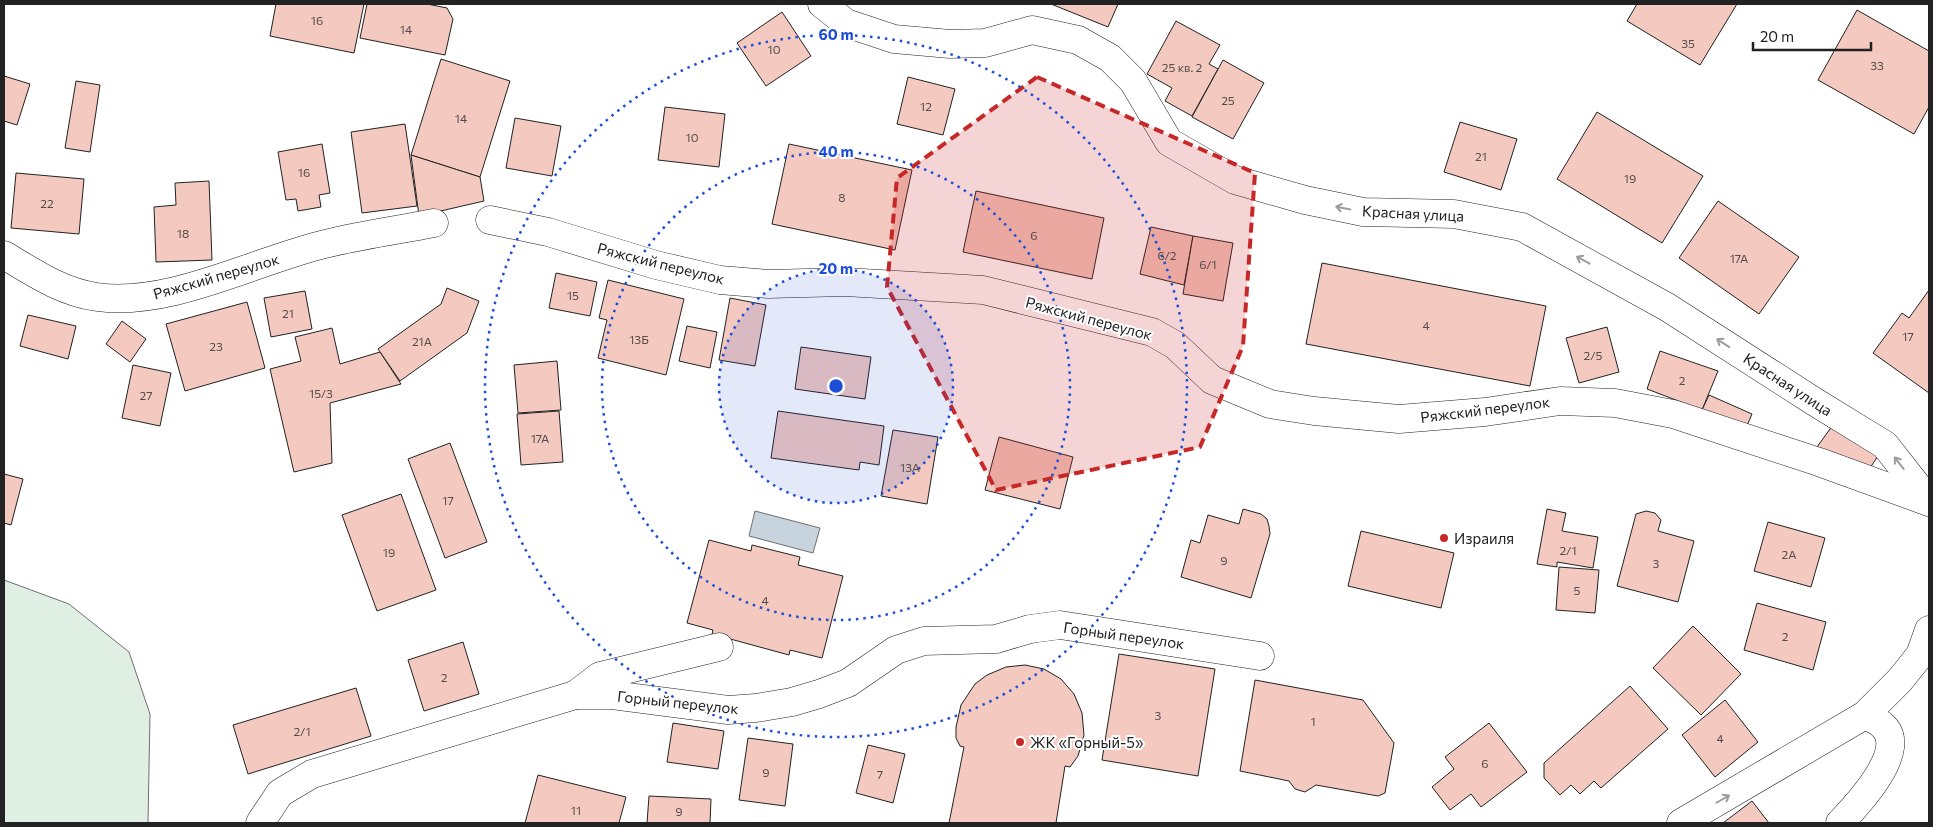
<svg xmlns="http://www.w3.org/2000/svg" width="1933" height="827" viewBox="0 0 1933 827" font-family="Commissioner,sans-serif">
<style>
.green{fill:#e0efe3;stroke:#6f6f6f}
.water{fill:#c7d3dd;stroke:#6f6f6f}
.building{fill:#f3c9c0;stroke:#222}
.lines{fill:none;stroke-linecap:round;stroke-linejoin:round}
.minor-casing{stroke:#222;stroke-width:29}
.tertiary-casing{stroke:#222;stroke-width:29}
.minor{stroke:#fff;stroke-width:28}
.tertiary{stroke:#fff;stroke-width:28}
.oneway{stroke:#9c9c9c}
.marked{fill:#c62828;fill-opacity:0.2;stroke:#c62828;stroke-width:4;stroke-dasharray:10 6;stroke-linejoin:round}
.ring{fill:none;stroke:#1d4ed8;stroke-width:2.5;stroke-dasharray:2.5 5}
.poi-dot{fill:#c62828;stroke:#fff;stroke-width:2}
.labels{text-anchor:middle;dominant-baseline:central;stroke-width:4;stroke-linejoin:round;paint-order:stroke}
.number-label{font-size:12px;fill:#564c4a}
.street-label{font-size:15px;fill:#222;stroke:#fff}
.poi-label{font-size:15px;fill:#222;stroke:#fff;text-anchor:start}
.centre{fill:#1d4ed8;stroke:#fff;stroke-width:2.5}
.ring-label{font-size:15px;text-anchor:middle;font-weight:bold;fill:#1d4ed8;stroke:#fff;stroke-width:4;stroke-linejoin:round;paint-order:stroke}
</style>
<rect width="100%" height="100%" fill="#fff"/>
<polygon class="green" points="4,580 69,604 129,652 150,714 148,823 4,823"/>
<polygon class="water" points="755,511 820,528 813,553 749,536"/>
<g class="building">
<polygon points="276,4 364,4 354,53 270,36"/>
<polygon points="367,4 427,4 447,8 453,19 445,55 360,38"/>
<polygon points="1051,4 1118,4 1108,27"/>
<polygon points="1637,4 1737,4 1700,65 1627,21"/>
<polygon points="1857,10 1929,51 1929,107 1914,134 1818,80"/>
<polygon points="782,12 811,56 766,86 737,43"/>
<polygon points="1176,21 1220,45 1209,64 1218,69 1192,116 1165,101 1172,88 1147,74"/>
<polygon points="441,59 510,81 480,177 411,155"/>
<polygon points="1223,60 1264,83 1233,139 1192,117"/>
<polygon points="4,76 30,84 17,125 4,121"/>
<polygon points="908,77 955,89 943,135 897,124"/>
<polygon points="76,81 100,85 90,152 65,148"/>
<polygon points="665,107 725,114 719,167 658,160"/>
<polygon points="1597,112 1703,176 1662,243 1557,179"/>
<polygon points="515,118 561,126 552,176 506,168"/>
<polygon points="1460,122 1517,139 1501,190 1444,172"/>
<polygon points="405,124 417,206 362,213 351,132"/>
<polygon points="322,144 330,193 319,195 321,207 298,211 296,199 286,200 278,152"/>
<polygon points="789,144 912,170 895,250 772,224"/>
<polygon points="411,155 480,177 484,201 419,216"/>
<polygon points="16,173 84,179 79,234 11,228"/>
<polygon points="209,181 212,260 156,262 154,207 176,205 175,183"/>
<polygon points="976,191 1104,218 1092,279 963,252"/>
<polygon points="1718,201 1799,257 1759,314 1679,258"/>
<polygon points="1151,227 1193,236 1184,285 1140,274"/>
<polygon points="1193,236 1233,243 1223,301 1183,294"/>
<polygon points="1322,263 1546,306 1530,386 1306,344"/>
<polygon points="556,273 597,282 590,316 549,308"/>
<polygon points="608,280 684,299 666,375 598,358 607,320 599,318"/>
<polygon points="447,288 479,301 467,333 400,381 378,349 441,304"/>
<polygon points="1929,290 1929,393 1873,353 1902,313 1909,318"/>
<polygon points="305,291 312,329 271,337 264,298"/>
<polygon points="730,298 766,305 755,366 719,360"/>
<polygon points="247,302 265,368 185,391 166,324"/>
<polygon points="28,315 76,326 68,359 20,346"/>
<polygon points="122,321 146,339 130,362 106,344"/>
<polygon points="687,326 717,332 710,368 679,361"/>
<polygon points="1607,327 1619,372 1579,383 1566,338"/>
<polygon points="332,328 340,364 380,352 401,384 330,403 332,463 294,472 270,369 301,361 295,337"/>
<polygon points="801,347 871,357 865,399 795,389"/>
<polygon points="1660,351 1718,371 1702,410 1647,389"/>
<polygon points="557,361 561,410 518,413 514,365"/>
<polygon points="133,365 171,373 160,426 122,418"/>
<polygon points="1709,395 1752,414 1745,430 1702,410"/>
<polygon points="559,411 563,462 521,465 517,414"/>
<polygon points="778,411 884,426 879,465 860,462 859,470 771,458"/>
<polygon points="1835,422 1880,453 1870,468 1817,447"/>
<polygon points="893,430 938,437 927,504 881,496"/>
<polygon points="999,437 1073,457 1060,509 985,490"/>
<polygon points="450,443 487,542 445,558 408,459"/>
<polygon points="4,474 23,479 11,525 4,523"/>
<polygon points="401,494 436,590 377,611 342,515"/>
<polygon points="1243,509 1261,514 1267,519 1269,526 1270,534 1251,598 1181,577 1191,540 1200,543 1208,515 1239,524"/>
<polygon points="1547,509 1566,513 1562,531 1598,537 1593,568 1557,562 1557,567 1537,564"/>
<polygon points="1646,511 1655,513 1661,520 1658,531 1694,541 1678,602 1617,586 1636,514"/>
<polygon points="1768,522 1825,538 1811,587 1754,571"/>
<polygon points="1361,531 1454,553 1441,608 1348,586"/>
<polygon points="709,540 751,551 752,545 800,557 798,565 843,576 822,658 790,650 789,655 712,634 713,630 687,623"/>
<polygon points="1559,567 1599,570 1595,613 1556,610"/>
<polygon points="1757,603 1826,622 1813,670 1744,650"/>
<polygon points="1693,626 1741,674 1701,715 1653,668"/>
<polygon points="463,642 479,694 424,711 408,660"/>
<polygon points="1119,654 1215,669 1198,776 1102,760"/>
<polygon points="1025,665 1044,669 1061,679 1074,694 1082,713 1084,735 1078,756 1070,767 1065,766 1056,823 949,823 964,747 960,746 956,738 956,727 961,705 975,684 987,675 1006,667"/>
<polygon points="1255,680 1363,700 1394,743 1385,793 1378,796 1316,785 1305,792 1295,789 1289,781 1240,771"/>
<polygon points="1630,686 1668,729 1601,788 1594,781 1580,794 1571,785 1560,795 1544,778 1544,763"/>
<polygon points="356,688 371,736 248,774 233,725"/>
<polygon points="1725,700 1758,742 1715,777 1682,735"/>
<polygon points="673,723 724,731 718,769 667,762"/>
<polygon points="1489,723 1527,772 1481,807 1471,794 1450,810 1432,787 1454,769 1445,757"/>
<polygon points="748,738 793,744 785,806 739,800"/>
<polygon points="868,745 905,754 893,803 856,793"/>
<polygon points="538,775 626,797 619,823 525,823"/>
<polygon points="649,796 711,799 710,823 647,823"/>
<polygon points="1752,801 1769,823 1723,823"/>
</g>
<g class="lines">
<defs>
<g id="minor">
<polyline points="490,220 548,232 656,265 720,280 768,284 845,282 983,290 1152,332 1175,345 1212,380 1270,404 1314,411 1399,419 1485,412 1560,401 1615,403 1673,414 1819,462 1929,502"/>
<path d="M4,255c30,18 58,37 93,42 74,10 157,-36 228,-53 36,-9 73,-14 109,-21"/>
<polyline points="575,695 600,676 719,647"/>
<polyline points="260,823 280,793 312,774 575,695 612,695 728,710 756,708 792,702 819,694 848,683 896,650 924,641 996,639 1030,629 1060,625 1260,656"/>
</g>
<g id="tertiary">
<polyline points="822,4 846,23 894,39 950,44 985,43 1032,30 1078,40 1110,58 1133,81 1169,142 1235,180 1305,200 1363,212 1454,214 1522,227 1667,307 1815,402 1885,445 1929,501"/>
<polyline points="1681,823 1865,715 1900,680 1920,655 1929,630"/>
<path d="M1840,823c16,-17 71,-74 42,-98 -4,-4 -11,-7 -17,-10"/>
</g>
</defs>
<use href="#minor" class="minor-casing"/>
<use href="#tertiary" class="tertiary-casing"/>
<use href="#minor" class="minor"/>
<use href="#tertiary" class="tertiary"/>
</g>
<defs><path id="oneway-shaft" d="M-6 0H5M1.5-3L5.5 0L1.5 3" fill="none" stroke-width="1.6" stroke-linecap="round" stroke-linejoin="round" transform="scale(1.25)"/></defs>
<g class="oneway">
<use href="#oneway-shaft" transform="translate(1343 208) rotate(-168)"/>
<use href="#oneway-shaft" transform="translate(1583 260) rotate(-151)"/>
<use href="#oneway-shaft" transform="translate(1723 343) rotate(-147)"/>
<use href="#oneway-shaft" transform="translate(1899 463) rotate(-128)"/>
<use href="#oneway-shaft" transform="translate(1723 799) rotate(-30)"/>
</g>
<path class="marked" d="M1037,77l218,96 -12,173 -43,101 -204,43 -109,-203 10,-109z"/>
<circle cx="836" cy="386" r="117" fill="#1d4ed8" fill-opacity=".12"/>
<g class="ring">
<circle cx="836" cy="386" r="117"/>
<circle cx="836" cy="386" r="234"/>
<circle cx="836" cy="386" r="351"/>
</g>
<g class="poi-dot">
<circle cx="1444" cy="538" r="5"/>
<circle cx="1020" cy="742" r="5"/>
</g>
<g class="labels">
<g class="number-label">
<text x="317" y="20">16</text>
<text x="406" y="29">14</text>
<text x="1688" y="43">35</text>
<text x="774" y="49">10</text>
<text x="1877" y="65">33</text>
<text x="1182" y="67">25 кв. 2</text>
<text x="1228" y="100">25</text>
<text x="926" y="106">12</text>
<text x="461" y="118">14</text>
<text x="692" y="137">10</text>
<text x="1481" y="156">21</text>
<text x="304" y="172">16</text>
<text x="1630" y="178">19</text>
<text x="842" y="197">8</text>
<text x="47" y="203">22</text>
<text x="183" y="233">18</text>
<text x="1034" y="235">6</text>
<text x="1167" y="255">6/2</text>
<text x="1739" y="258">17А</text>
<text x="1208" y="264">6/1</text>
<text x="573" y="295">15</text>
<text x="288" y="313">21</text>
<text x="1426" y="325">4</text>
<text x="1908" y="336">17</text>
<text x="639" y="339">13Б</text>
<text x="422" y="341">21А</text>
<text x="216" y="346">23</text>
<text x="1593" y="355">2/5</text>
<text x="1682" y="380">2</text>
<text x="321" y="393">15/3</text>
<text x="146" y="395">27</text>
<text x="540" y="438">17А</text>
<text x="910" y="467">13А</text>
<text x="448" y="500">17</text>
<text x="1568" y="550">2/1</text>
<text x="389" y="552">19</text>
<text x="1789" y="554">2А</text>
<text x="1224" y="560">9</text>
<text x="1656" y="563">3</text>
<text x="1577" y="590">5</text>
<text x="765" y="600">4</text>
<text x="1785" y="636">2</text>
<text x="444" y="677">2</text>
<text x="1158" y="715">3</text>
<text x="1313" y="721">1</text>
<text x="302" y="731">2/1</text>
<text x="1720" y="738">4</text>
<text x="1485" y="763">6</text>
<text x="766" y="772">9</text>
<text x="880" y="774">7</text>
<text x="576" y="810">11</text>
<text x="679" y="811">9</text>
</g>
<g class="street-label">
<text transform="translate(1413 213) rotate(3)">Красная улица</text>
<text transform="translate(661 263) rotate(14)">Ряжский переулок</text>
<text transform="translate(216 276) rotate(-16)">Ряжский переулок</text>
<text transform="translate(1089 318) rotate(15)">Ряжский переулок</text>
<text transform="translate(1788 384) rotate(33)">Красная улица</text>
<text transform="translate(1485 409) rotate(-7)">Ряжский переулок</text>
<text transform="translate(1124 635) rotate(8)">Горный переулок</text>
<text transform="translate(678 702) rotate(6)">Горный переулок</text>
</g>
<g class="poi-label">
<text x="1454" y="538">Израиля</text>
<text x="1030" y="742">ЖК «Горный-5»</text>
</g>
</g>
<circle cx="836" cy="386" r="8" class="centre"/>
<g class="ring-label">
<text x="836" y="40">60 m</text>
<text x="836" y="157">40 m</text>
<text x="836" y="274">20 m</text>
</g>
<rect width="1933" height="827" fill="none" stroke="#222222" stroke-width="10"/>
<path d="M1753 42v8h118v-8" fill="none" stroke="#222222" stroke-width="2.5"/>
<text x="1760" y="42" font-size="15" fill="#222222" stroke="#ffffff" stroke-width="4" paint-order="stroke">20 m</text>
</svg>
